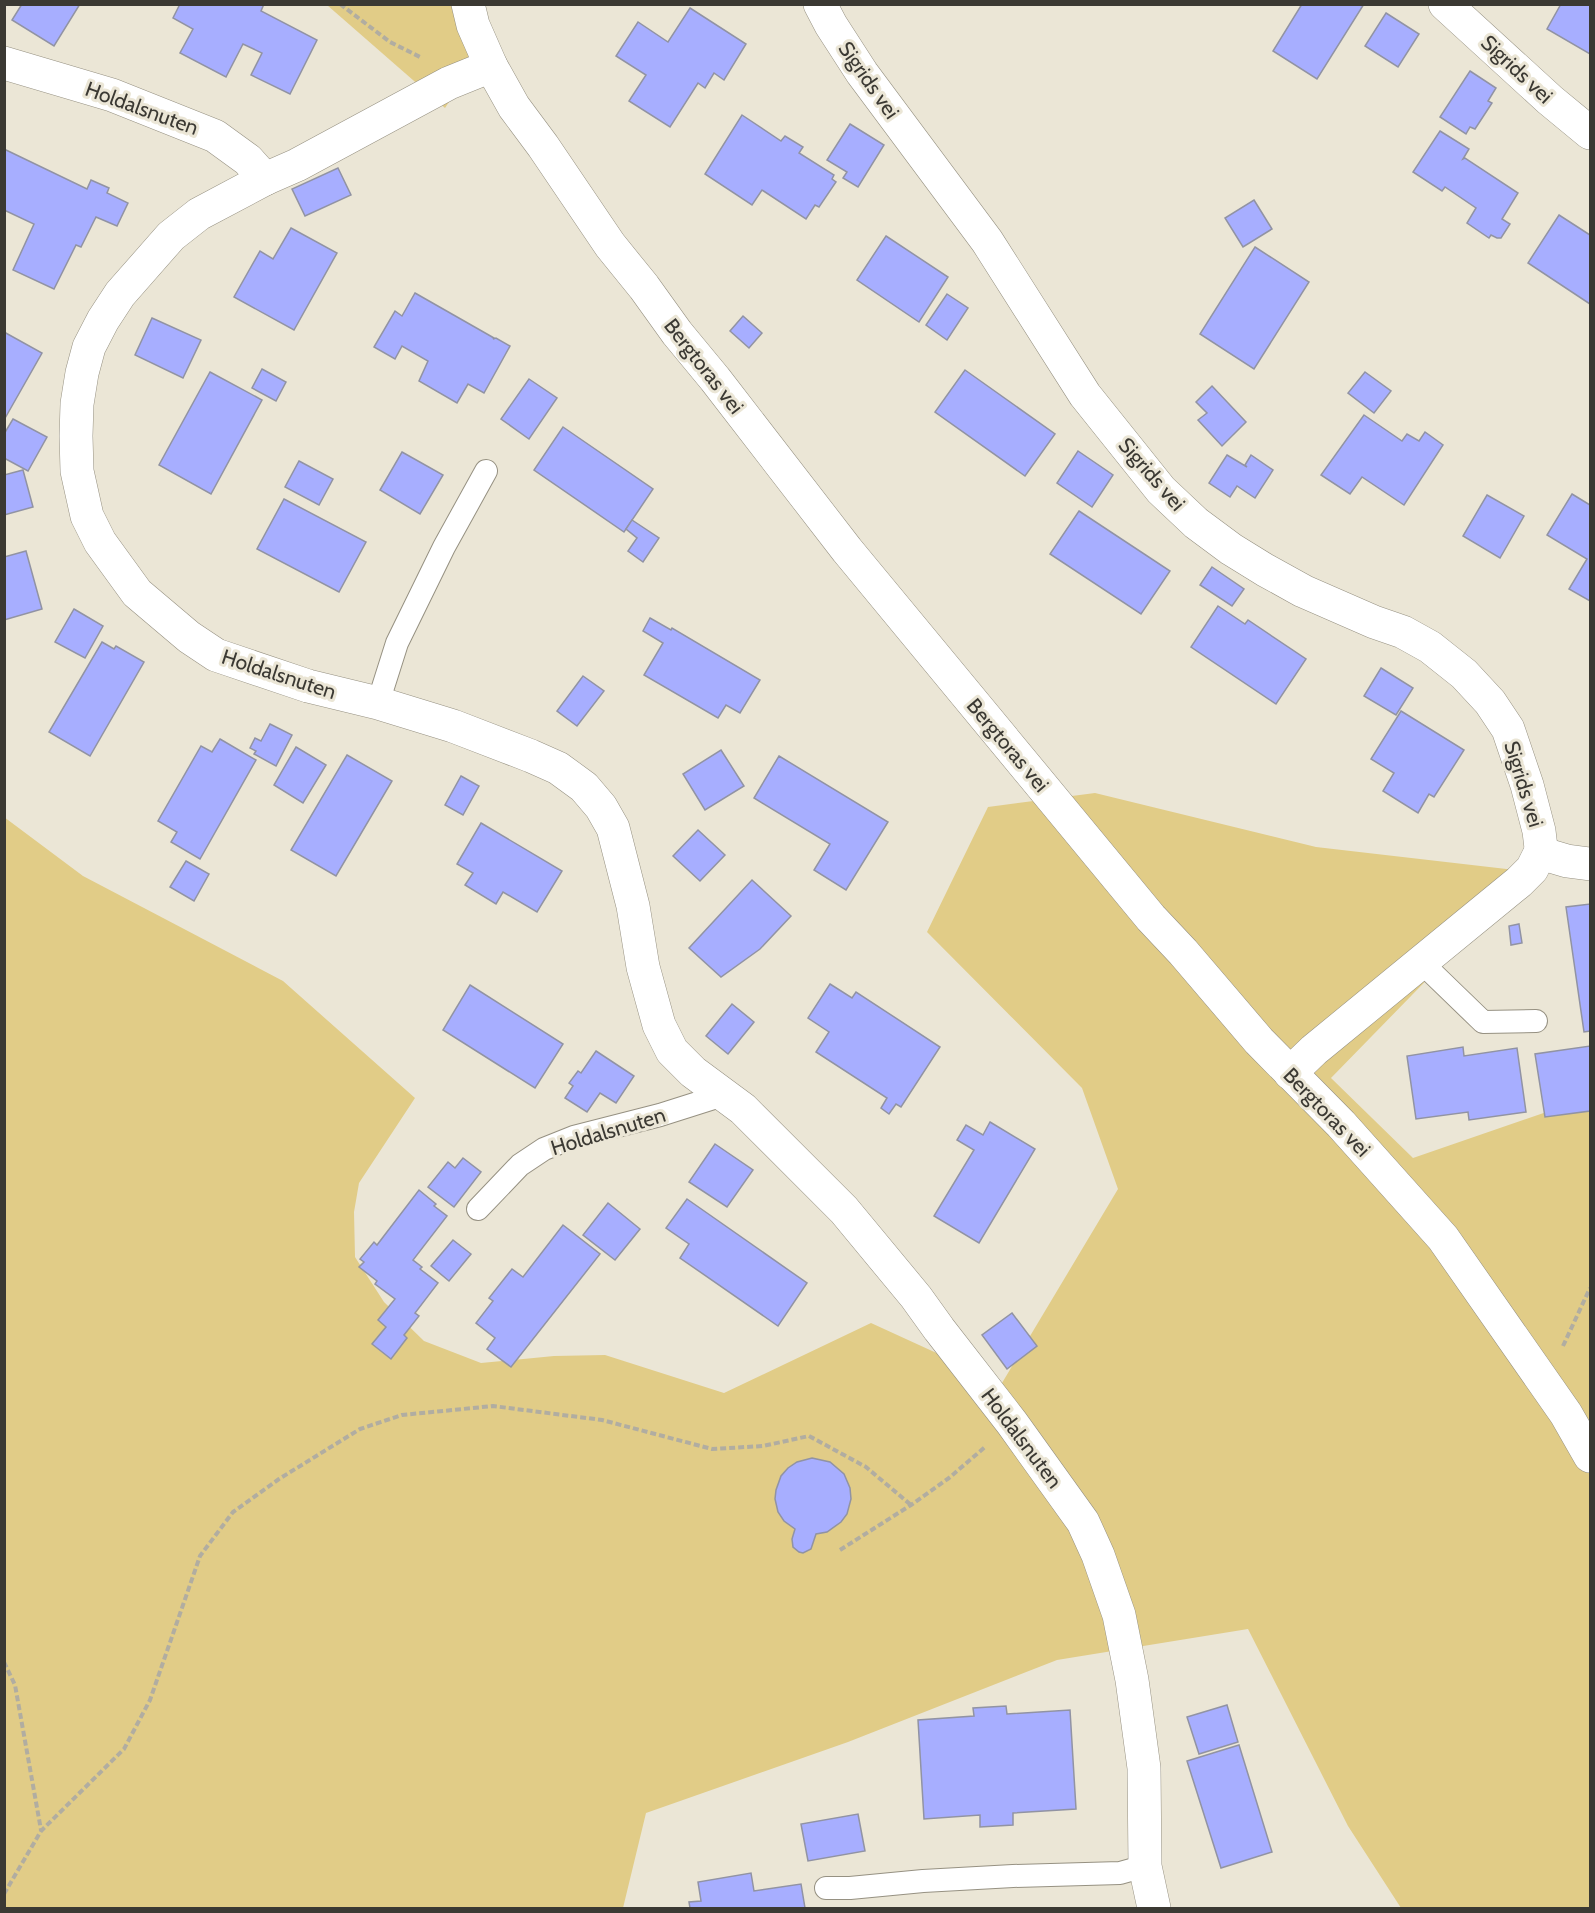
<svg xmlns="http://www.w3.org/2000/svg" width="1595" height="1913" viewBox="0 0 1595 1913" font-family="Cabin,sans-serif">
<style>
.green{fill:#e1cc87}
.building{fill:#a7aeff;stroke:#9193a3;stroke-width:1.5}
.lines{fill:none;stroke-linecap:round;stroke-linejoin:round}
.lane-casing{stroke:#969182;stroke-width:24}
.street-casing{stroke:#969182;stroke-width:34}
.secondary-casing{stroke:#969182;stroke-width:34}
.path{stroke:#b1ada1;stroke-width:4;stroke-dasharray:6 3;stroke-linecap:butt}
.lane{stroke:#fff;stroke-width:22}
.street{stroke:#fff;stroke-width:33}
.secondary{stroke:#fff;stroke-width:33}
.labels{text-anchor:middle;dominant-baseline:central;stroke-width:6;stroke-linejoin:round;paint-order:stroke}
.street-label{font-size:21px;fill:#3b3933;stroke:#ebe6d6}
</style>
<rect width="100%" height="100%" fill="#ebe6d6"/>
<g class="green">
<polygon points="327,5 479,5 490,40 445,108"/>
<polygon points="1095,793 1316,847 1532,872 1331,1078 1413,1158 1590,1097 1590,1908 1401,1908 1348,1826 1248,1629 1057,1660 848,1742 646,1813 623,1908 5,1908 4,817 83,876 283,981 415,1098 359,1183 354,1212 355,1257 384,1302 424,1341 481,1363 554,1356 605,1355 724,1393 871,1323 1002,1383 1118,1189 1082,1088 927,932 988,807"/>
</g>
<g class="building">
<polygon points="22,4 80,4 54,46 12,20"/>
<polygon points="180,4 264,4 261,11 317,40 290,94 251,75 262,53 243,44 226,77 180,53 193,29 173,18"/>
<polygon points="1302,4 1364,4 1317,79 1273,51"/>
<polygon points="1561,4 1590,4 1590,54 1547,29"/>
<polygon points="690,8 746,44 724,80 714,73 705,88 698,83 670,127 629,101 646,75 616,56 638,22 668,42"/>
<polygon points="1386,13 1419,34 1398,67 1365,46"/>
<polygon points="1470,71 1496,88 1488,101 1492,103 1475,129 1470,127 1466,134 1440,117"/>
<polygon points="742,115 781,141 785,136 803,147 799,153 834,175 832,179 836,182 819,207 815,205 806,219 762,190 752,205 705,174"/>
<polygon points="850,124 884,145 858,187 843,178 847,172 827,160"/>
<polygon points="1440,131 1469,149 1463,159 1465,158 1518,193 1502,219 1510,224 1501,238 1497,238 1491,235 1489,238 1467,223 1476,208 1445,187 1442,191 1413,172"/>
<polygon points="4,149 87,189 91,180 109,188 107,193 128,203 117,226 96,217 81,247 76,245 54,289 13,270 34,224 4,210"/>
<polygon points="338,168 351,195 305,216 292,189"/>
<polygon points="1254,200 1272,229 1243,247 1225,218"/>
<polygon points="1559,215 1590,235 1590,304 1528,263"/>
<polygon points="291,228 337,253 294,330 234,297 260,251 273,259"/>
<polygon points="886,236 948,277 919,322 857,280"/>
<polygon points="1255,247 1309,282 1254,369 1200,334"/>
<polygon points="415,293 494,338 493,339 496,338 510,346 484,393 468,384 457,403 419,381 428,361 402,346 395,359 374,347 395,311 402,316"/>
<polygon points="947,294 968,308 947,340 926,325"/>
<polygon points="743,316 762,333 749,348 730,331"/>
<polygon points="152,318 201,340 183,378 135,355"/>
<polygon points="4,332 42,353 4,420"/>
<polygon points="262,369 286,382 276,401 252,388"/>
<polygon points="965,370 1055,434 1025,476 935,412"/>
<polygon points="210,372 262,400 211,494 159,465"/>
<polygon points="1365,372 1391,391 1374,413 1348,393"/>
<polygon points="529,379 557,398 529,439 501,419"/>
<polygon points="1212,386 1246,422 1222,446 1198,420 1207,413 1196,402"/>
<polygon points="1364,415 1402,441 1407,434 1419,441 1425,432 1443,445 1404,505 1362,477 1350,494 1321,475"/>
<polygon points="13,419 47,437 28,471 4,458 4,434"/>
<polygon points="563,427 653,489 624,532 534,470"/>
<polygon points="1078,451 1113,475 1092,507 1057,483"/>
<polygon points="402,452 443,475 420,514 380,490"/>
<polygon points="1227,455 1247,467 1245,465 1251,455 1273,470 1255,498 1237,486 1230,497 1209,483"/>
<polygon points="299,461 333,479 319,505 285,487"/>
<polygon points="23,470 33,507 4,515 4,475"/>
<polygon points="1572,494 1590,505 1590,601 1569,589 1587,559 1547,535"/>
<polygon points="1487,495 1524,516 1500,558 1463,536"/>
<polygon points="284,499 366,542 339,592 257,549"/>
<polygon points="1079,511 1170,571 1141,614 1050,554"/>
<polygon points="632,520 659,538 643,562 628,551 637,538 626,529"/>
<polygon points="26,551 42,609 4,620 4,557"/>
<polygon points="1212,567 1244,589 1232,606 1200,585"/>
<polygon points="1218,606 1245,624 1248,620 1306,659 1276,704 1191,647"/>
<polygon points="74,609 103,626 85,658 55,642"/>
<polygon points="650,618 671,630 672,628 760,680 740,713 726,705 718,718 644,675 663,643 643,631"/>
<polygon points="102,642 114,649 116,646 144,662 90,756 49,732"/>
<polygon points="1381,668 1413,688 1396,715 1364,696"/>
<polygon points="583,676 604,691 577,726 557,711"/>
<polygon points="1401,711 1464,750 1434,797 1429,794 1418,813 1383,791 1394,773 1371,759"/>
<polygon points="270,724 292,735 276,766 254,754 256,751 250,748 255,738 261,741"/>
<polygon points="220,739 256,760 200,859 171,842 177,832 158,821 201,746 212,752"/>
<polygon points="296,747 326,765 303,803 274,785"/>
<polygon points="721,750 744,786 705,810 683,774"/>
<polygon points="347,755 392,781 336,876 291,850"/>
<polygon points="779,756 888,822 846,890 814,870 830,844 754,798"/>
<polygon points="461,776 479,786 463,815 445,805"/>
<polygon points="481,823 562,871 537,912 503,892 496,904 465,885 473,873 457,864"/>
<polygon points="698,830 725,855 700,881 673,856"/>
<polygon points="186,861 209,874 194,901 170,887"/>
<polygon points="752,880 791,916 760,949 721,977 689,948"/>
<polygon points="1590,904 1590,1031 1584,1032 1566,907"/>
<polygon points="1519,924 1522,943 1511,945 1509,926"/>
<polygon points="830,984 852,998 856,992 940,1047 901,1107 896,1104 889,1114 881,1108 887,1098 816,1052 829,1032 808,1018"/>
<polygon points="470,985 563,1044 535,1088 443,1030"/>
<polygon points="732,1004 754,1022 728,1054 706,1036"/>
<polygon points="1590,1046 1590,1111 1545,1117 1535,1054"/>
<polygon points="1463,1047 1464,1056 1517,1048 1526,1112 1469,1120 1468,1112 1416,1119 1407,1056"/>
<polygon points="596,1051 634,1076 616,1103 600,1093 587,1112 565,1098 573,1086 569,1083 578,1071 581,1073"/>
<polygon points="990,1122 1035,1149 979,1243 934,1216 974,1150 957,1140 966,1125 983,1135"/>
<polygon points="715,1144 753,1170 727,1207 689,1182"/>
<polygon points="463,1158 481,1172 454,1207 428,1187 448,1162 455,1168"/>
<polygon points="419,1190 436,1204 434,1206 447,1216 413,1260 422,1267 420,1269 438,1283 415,1313 419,1316 404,1335 407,1338 391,1359 372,1344 386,1327 378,1320 395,1299 375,1284 377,1281 359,1267 364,1262 360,1259 374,1242 377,1245"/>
<polygon points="687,1199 807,1283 778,1326 680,1258 689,1244 666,1228"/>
<polygon points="608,1203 640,1229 615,1260 583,1235"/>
<polygon points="563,1225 600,1254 511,1367 487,1349 495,1338 476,1323 493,1301 489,1298 512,1269 523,1277"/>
<polygon points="453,1240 471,1254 449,1281 431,1266"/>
<polygon points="1012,1313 1037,1346 1007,1369 982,1335"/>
<polygon points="812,1458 830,1462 844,1474 850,1488 851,1499 847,1514 841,1522 827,1532 816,1534 811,1549 803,1553 799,1552 793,1547 792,1539 795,1529 784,1521 778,1512 775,1499 776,1490 781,1476 788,1468 797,1462"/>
<polygon points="1227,1705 1238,1742 1199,1754 1187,1717"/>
<polygon points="1006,1706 1007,1714 1070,1710 1076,1809 1013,1813 1013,1825 980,1827 980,1815 924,1819 918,1720 974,1716 973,1708"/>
<polygon points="1239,1745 1272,1852 1221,1868 1187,1761"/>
<polygon points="858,1814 865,1851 808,1861 801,1824"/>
<polygon points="751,1873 754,1891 801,1884 805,1908 690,1908 689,1902 701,1901 698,1882"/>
</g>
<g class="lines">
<defs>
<g id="lane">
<polyline points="378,703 397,643 444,547 486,471"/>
<polyline points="1421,962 1483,1022 1536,1021"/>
<polyline points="478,1209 520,1165 544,1149 574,1137 660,1115 723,1095"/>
<polyline points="826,1888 850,1888 923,1881 1013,1876 1120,1873 1145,1866"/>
</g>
<g id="street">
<polyline points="820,4 831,25 862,73 987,241 1085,395 1161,490 1196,523 1231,549 1265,570 1303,591 1374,622 1403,632 1430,647 1464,674 1490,702 1508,729 1527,785 1539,831 1541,848 1540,853 1532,869 1519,882 1314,1050 1290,1073"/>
<polyline points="1445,4 1550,100 1590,133"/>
<polyline points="4,63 112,95 215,136 248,160 265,179"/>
<polyline points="491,66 449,83 297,165 265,179 199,214 171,236 120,294 103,320 89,347 82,373 77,404 76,436 77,471 87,516 100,542 137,593 189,637 216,655 308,686 378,703 453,726 531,756 558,768 584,787 601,807 613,828 633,906 643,967 659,1025 672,1051 693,1072 743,1109 844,1210 916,1297 939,1329 1012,1423 1083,1522 1098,1555 1119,1615 1132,1680 1144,1768 1145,1866 1154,1908"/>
<polyline points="1540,853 1567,861 1590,864"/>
</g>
<polyline id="secondary" points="468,4 473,25 491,66 514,107 543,146 610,245 644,287 677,333 715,379 847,550 1151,918 1183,952 1259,1041 1341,1124 1443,1238 1566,1414 1590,1456"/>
</defs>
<use href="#lane" class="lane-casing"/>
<use href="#street" class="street-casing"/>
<use href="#secondary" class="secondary-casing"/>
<g class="path">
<polyline points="340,4 390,42 420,57"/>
<polyline points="1563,1346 1590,1288"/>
<polyline points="840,1550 911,1505 949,1478 985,1447"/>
<polyline points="4,1662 15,1685 41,1830"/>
<polyline points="4,1894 41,1831 124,1749 150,1700 200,1556 233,1512 279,1479 360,1429 402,1415 493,1406 602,1420 712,1449 763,1446 809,1436 866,1467 911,1505"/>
</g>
<use href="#lane" class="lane"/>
<use href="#street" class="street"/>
<use href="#secondary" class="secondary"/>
</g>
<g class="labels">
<g class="street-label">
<text transform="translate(1517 69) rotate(43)">Sigrids vei</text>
<text transform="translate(869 80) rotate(55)">Sigrids vei</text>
<text transform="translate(142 108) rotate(20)">Holdalsnuten</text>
<text transform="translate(704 366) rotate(52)">Bergtoras vei</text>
<text transform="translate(1152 474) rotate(49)">Sigrids vei</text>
<text transform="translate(279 674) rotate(18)">Holdalsnuten</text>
<text transform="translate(1008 745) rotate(50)">Bergtoras vei</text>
<text transform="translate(1524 784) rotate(73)">Sigrids vei</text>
<text transform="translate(1327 1112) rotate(46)">Bergtoras vei</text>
<text transform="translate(608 1131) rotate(-17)">Holdalsnuten</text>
<text transform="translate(1022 1438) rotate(53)">Holdalsnuten</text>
</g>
</g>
<rect width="1595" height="1913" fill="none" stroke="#3b3933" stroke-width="12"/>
</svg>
